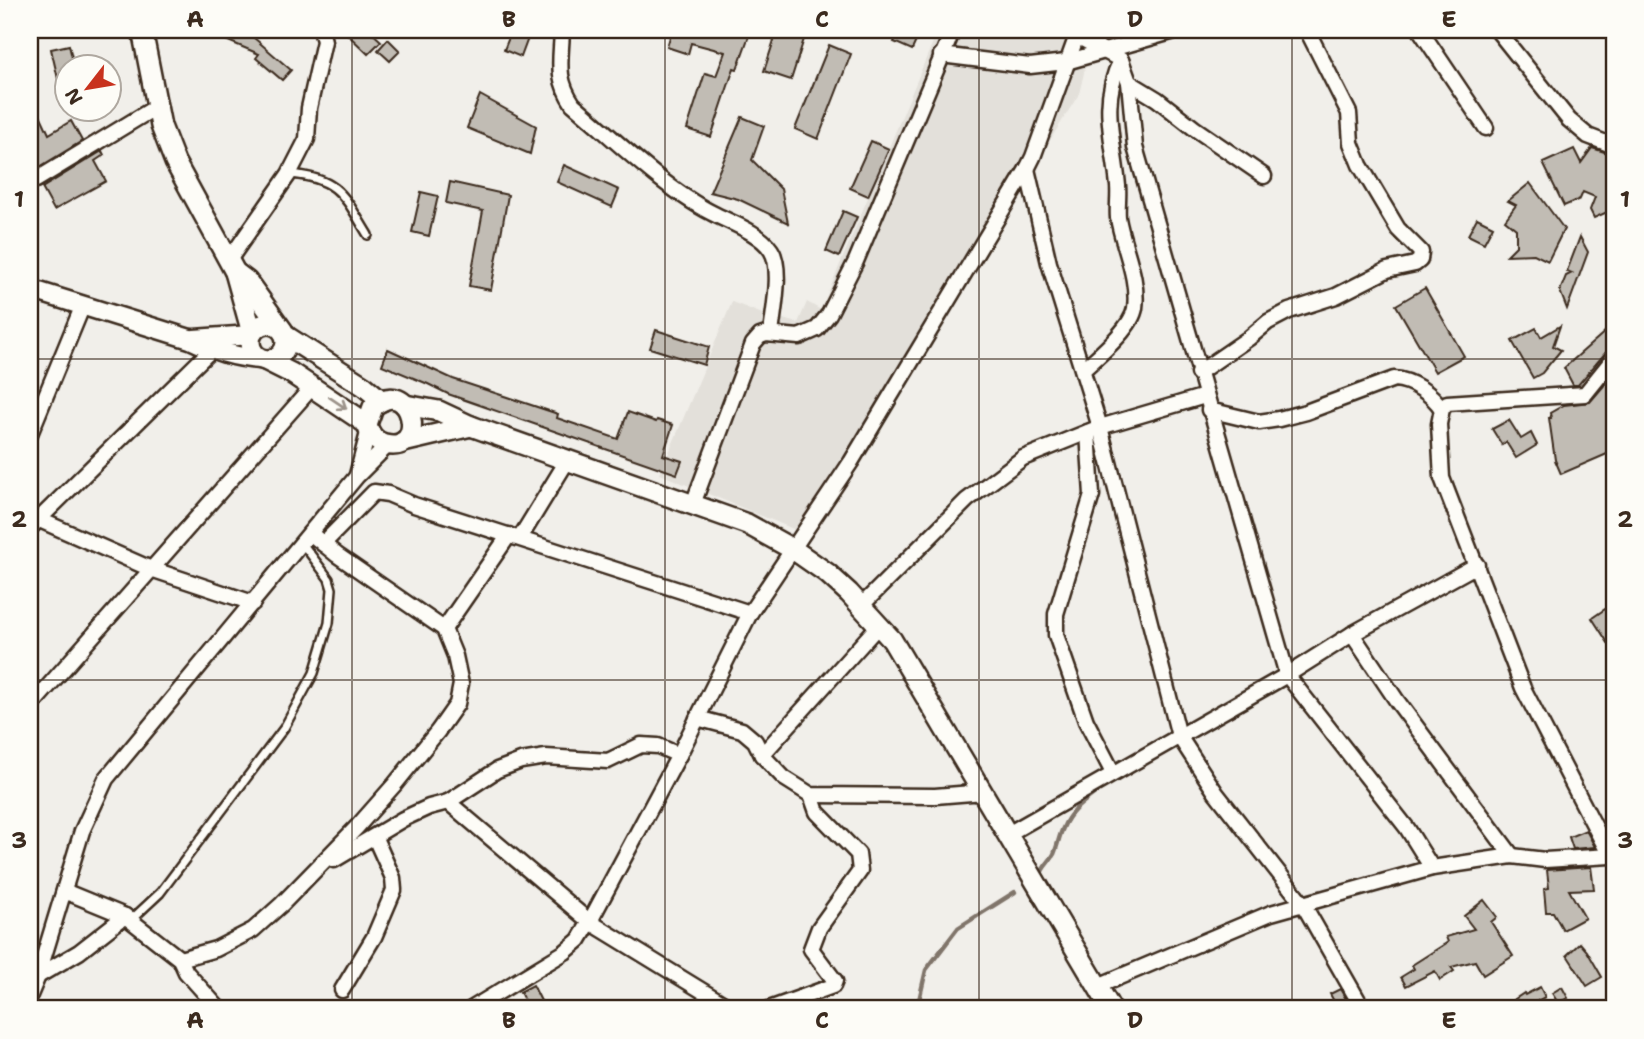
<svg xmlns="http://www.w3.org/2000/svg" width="1644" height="1039" viewBox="0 0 1644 1039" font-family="'Shantell Sans',sans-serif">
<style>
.built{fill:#e3e0da}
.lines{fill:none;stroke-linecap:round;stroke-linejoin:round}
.stream{stroke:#80746b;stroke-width:4.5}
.building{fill:#c1bcb4;stroke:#3b2a1e;stroke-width:2}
.service-casing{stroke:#3b2a1e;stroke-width:12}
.minor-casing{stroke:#3b2a1e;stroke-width:19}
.tertiary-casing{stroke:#3b2a1e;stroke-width:23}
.secondary-casing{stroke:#3b2a1e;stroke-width:24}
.service{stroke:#fdfcf7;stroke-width:7}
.minor{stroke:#fdfcf7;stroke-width:14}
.tertiary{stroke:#fdfcf7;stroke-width:18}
.secondary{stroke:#fdfcf7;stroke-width:19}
.oneway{stroke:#9c938a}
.grid{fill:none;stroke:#3b2a1e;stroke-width:2;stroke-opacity:0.55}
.neatline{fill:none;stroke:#3b2a1e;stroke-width:2.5}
.grid-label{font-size:23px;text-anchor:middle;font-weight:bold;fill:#3b2a1e}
</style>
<rect width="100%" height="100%" fill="#f1efea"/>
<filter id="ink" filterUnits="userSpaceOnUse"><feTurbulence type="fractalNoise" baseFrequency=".0143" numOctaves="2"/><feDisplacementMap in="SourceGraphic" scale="14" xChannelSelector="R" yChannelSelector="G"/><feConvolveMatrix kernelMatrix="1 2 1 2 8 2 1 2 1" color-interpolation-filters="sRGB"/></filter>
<g filter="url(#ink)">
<polygon class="built" points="938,30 1094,30 1079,94 803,533 660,474 732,302 760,313 798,323 807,302 821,310"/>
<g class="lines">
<g class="stream">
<path d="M1040,876c3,-10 9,-13 14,-22 4,-9 5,-18 9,-26 8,-19 22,-27 37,-39"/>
<polyline points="917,1009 926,970 958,928 1015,892"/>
</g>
</g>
<g class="building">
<polygon points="202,30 256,30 253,37 291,70 282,80 256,58 259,54"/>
<polygon points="343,30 369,30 381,41 368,54"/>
<polygon points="512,30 531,30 521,57 504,50"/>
<polygon points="672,30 751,30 737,69 734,68 711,137 687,129 705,73 716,76 725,52 691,43 688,54 667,47"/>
<polygon points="899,30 921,30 912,50 894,42"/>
<polygon points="777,31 804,39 791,80 764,71"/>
<polygon points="388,39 400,51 390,61 378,50"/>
<polygon points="69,45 74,66 66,66 66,96 62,96 51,49"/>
<polygon points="829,45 851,54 818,139 795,129"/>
<polygon points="30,93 49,134 71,121 82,141 33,171 30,166"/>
<polygon points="480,95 536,126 530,154 467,128"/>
<polygon points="742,117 764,126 752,160 781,189 788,223 738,199 710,192"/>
<polygon points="871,141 889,149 868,196 850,188"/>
<polygon points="1592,148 1614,155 1614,209 1594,218 1590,210 1595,197 1583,192 1580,199 1564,206 1543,163 1574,149 1581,163"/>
<polygon points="102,151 104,155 95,161 106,181 54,210 42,188"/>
<polygon points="564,165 619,190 612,207 557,182"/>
<polygon points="450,182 508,195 491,290 469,286 483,211 446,203"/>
<polygon points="1530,183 1564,229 1548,261 1534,254 1507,255 1516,246 1516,229 1505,220 1516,205 1508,201"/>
<polygon points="421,192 438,196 429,236 412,232"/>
<polygon points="843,211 857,217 839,257 826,251"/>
<polygon points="1477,218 1493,226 1484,243 1468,235"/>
<polygon points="1580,237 1588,252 1567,309 1560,291 1566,276 1572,273 1567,271"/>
<polygon points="1425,288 1464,356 1435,372 1396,305"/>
<polygon points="1560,326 1553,346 1561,350 1542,373 1533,378 1512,341 1536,328 1541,337"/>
<polygon points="656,330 709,347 704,365 650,348"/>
<polygon points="1607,330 1614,339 1614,349 1606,352 1578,385 1573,385 1564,368"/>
<polygon points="388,349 453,379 558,414 557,418 618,439 628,412 656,422 657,420 673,425 663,455 682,461 677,474 448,394 428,384 382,365"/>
<polygon points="1614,378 1614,451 1561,474 1555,460 1549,418 1551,418 1550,413 1564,405 1590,402 1607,382"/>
<polygon points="1509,420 1521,439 1531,433 1537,445 1516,458 1506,442 1502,445 1492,429"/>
<polygon points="1614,603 1614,652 1592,618"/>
<polygon points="1586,830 1595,847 1573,849 1569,837"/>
<polygon points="1591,867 1594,889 1569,890 1585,918 1563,930 1553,912 1546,912 1544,889 1549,888 1547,870"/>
<polygon points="1484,900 1497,917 1491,922 1513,956 1483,975 1475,961 1451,967 1454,971 1440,980 1435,971 1406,986 1401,977 1414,969 1412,965 1448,942 1446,937 1474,929 1464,916"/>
<polygon points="1580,943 1587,951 1602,977 1587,986 1567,955"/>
<polygon points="533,985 545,1009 528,1009 520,992"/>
<polygon points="1540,987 1545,997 1531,1004 1535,1009 1500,1009 1524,993 1525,995"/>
<polygon points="1562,987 1568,998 1558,1003 1552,993"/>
<polygon points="1340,989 1352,1009 1338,1009 1330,994"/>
</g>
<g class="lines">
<defs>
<g id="service">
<path d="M290,174c49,4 54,22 78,61"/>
<polyline points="131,920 160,893 284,728 314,673 329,623 332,589 329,579 302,543"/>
</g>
<g id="minor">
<path d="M562,30c-1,31 -7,47 11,74 41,35 92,85 139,109 19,10 47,19 59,37 12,18 2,63 0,84"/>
<polyline points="1073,30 1077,36 1121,60 1129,82 1135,147 1287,675 1407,828 1432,868"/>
<polyline points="1420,30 1486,128"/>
<polyline points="1497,30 1569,120 1588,136 1614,146"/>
<polyline points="941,55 1030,66 1066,62 1178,30"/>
<polyline points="1129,82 1157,99 1194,128 1264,176"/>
<polyline points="1027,169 1049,263 1100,427 1179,736 1216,793 1303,904 1363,1009"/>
<polyline points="36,180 156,107"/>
<polyline points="229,260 289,174 307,139 309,108 324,41 321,30"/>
<path d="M1083,370c15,-14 49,-42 52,-62 4,-30 -12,-61 -17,-90 -1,-10 1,-21 0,-32 -4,-45 -19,-83 3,-126"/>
<polyline points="1198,373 1249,338 1268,322 1289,311 1336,296 1387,270 1415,264 1420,260 1421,252 1398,229 1360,165 1351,143 1349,113 1307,30"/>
<path d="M1209,410l50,12 20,-3 27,-7 88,-33c18,1 38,15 48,30"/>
<polyline points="1088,432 1092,495 1056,614 1056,635 1086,721 1113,773"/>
<polyline points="30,434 83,305"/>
<polyline points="357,475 369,429"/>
<polyline points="693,504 753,344 760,336 766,334 799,337 817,329 829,314 856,261 953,30"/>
<polyline points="33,517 151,569 253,603"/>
<polyline points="30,528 211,350"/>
<polyline points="520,538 567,461"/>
<polyline points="323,544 374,492 388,494 414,505 750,613"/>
<polyline points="861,606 967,500 1023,458 1100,427 1205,396"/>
<polyline points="444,629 509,535"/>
<polyline points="1352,634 1397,701 1512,856"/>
<polyline points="30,707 313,386"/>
<polyline points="697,718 742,730 755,741 762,755 784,778 811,795 935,796 984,792"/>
<polyline points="762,755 879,625"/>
<polyline points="448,802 590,922 732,1009"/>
<polyline points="1008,834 1287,675 1352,634 1477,565"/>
<polyline points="1610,856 1523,688 1442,478 1439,424 1442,409 1447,403 1585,394 1614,358"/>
<polyline points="334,860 403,819 429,807 448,802 497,770 521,761 546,757 608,761 641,745 658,746 679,755"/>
<polyline points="64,891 125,916 180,959 186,972 219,1009"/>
<polyline points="30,959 38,976 79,952 125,916"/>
<polyline points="180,959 216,949 253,930 282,904 357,827 395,784 438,731 457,704 461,684 455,656 444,629 337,555 310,533"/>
<polyline points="1098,986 1271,913 1432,868 1512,856 1545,860 1610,856 1614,853"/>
<polyline points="342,990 374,937 394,890 393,878 375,838"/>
<polyline points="30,995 38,976 82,831 106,779 357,476 388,445"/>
<polyline points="471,1009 565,952 579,940 588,925 679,755 750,613 851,462 1027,169 1033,157 1079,30"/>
<polyline points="769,1009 833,986 835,981 811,949 819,928 860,871 858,854 817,812 811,795"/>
</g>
<g id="tertiary">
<path d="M30,289l160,50c23,11 45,19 71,20"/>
<polyline points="194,339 251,335"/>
</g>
<g id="secondary">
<polyline points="142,30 161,126 175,162 235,272 252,333"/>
<polyline points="235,272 247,281 283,331"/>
<circle cx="268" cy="342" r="18"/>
<polyline points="286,336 364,386 382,401"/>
<path d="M265,360l26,13 76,51c2,9 8,18 18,20 45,11 27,-72 -12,-37l-6,17"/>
<polyline points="405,405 439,411 471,426 747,524 794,550 827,573 849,593 892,640 1111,1009"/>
<polyline points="403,442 471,426"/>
</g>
</defs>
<use href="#service" class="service-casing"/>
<use href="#minor" class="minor-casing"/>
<use href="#tertiary" class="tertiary-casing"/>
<use href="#secondary" class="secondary-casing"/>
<use href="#service" class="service"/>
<use href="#minor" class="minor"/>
<use href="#tertiary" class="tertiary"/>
<use href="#secondary" class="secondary"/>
</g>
<defs><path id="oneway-shaft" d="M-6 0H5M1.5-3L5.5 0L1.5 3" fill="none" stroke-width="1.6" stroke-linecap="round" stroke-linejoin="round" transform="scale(1.75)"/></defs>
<use class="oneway" href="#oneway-shaft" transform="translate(338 403) rotate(34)"/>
</g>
<path class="grid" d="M352,30v979M665,30v979M979,30v979M1292,30v979M30,359h1584M30,680h1584"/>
<rect width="1644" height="1039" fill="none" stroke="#fdfcf7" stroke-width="77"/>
<g transform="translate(88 88) rotate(239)"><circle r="33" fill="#fdfcf7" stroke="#afa8a0" stroke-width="2"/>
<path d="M0-5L12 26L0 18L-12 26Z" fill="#c8321e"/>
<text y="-10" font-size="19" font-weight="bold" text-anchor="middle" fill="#3b2a1e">N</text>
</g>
<rect x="38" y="38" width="1568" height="962" class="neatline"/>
<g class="grid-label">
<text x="195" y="27">A</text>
<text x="509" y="27">B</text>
<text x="822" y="27">C</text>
<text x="1135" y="27">D</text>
<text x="1449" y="27">E</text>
<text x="19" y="207">1</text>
<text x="1625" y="207">1</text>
<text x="19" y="527">2</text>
<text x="1625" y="527">2</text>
<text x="19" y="848">3</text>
<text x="1625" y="848">3</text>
<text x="195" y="1028">A</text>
<text x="509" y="1028">B</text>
<text x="822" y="1028">C</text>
<text x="1135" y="1028">D</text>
<text x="1449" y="1028">E</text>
</g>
</svg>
